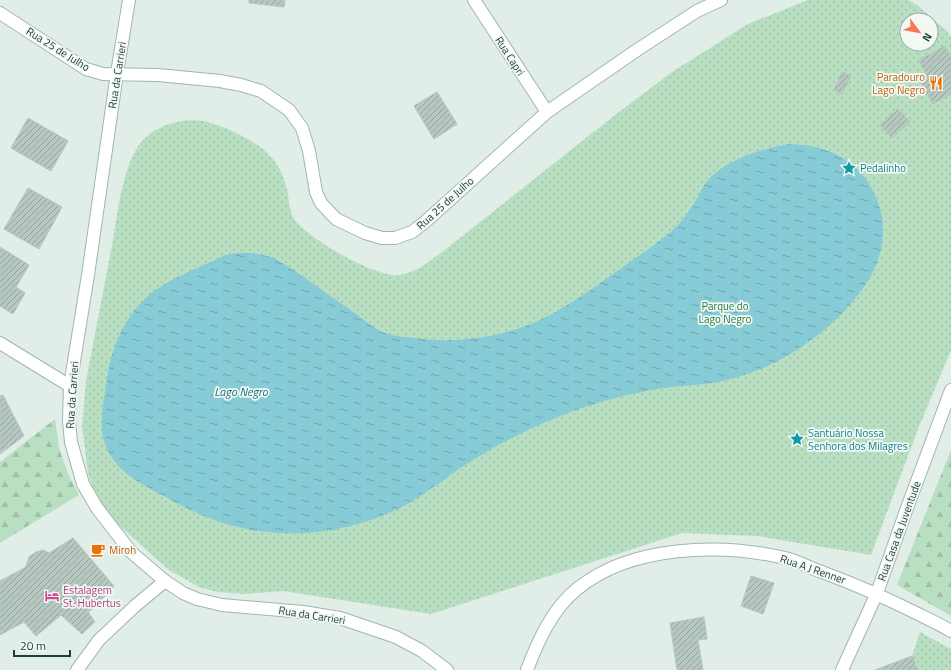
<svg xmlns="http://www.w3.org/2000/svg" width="951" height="670" viewBox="0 0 951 670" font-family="'Titillium Web',sans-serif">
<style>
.forest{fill:url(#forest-firs)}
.park{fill:url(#park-dots);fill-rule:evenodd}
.water{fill:url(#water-ripples)}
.building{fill:url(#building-hatch);stroke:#b3c7be}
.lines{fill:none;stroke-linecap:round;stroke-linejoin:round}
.minor-casing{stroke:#a3b5ae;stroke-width:14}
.minor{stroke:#fff;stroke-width:12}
.labels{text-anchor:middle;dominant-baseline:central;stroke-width:3.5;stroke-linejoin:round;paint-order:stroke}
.street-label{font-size:11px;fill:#203f35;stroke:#f2f9f5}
.food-label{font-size:11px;fill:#c56008;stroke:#f2f9f5;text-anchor:end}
.culture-label{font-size:11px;fill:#0d838f;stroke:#f2f9f5;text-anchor:start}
.park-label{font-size:11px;fill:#287844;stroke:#f2f9f5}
.hotel-label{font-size:11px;fill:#b23c85;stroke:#f2f9f5;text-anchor:start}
.water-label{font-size:12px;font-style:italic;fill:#17707e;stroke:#f2f9f5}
</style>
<defs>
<pattern id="forest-firs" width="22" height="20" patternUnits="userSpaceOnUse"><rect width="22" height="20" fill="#b9dfc2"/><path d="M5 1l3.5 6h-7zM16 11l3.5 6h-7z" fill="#9fc0a7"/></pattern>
<pattern id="park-dots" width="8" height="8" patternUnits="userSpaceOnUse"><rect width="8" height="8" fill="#b9dfc2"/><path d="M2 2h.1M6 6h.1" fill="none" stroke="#9fc0a7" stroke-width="1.8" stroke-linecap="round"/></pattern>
<pattern id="water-ripples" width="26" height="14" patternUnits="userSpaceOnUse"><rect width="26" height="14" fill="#86cbd5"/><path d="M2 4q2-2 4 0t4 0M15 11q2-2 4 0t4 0" fill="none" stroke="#6da6ae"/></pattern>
<pattern id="building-hatch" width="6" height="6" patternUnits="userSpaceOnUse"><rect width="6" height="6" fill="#b6c8c0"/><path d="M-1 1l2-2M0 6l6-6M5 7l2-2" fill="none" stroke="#94a49d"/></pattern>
</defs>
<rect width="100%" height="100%" fill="#e1ede7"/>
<g class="forest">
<polygon points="55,419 59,448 68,474 79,495 0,543 0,462"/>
<polygon points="951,450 951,616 897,585"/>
</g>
<g class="park">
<path d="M808,0h100l9,5 31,27 3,5v313l-33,79 -47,126 -115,-19 -74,-3 -251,81 -148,-23 -39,3 -26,-2 -17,-4 -32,-18 -35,-31 -22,-20 -17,-25 -7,-20 -6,-48 4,-45c9,-47 18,-94 27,-141 5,-29 9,-70 26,-95 14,-20 46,-29 69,-23 21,6 54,21 67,40 7,9 11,22 13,32 1,9 2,18 6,25 13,19 82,59 105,56 18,-2 33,-16 47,-26l169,-134 57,-43 76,-48zM907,20h24v24h-24z"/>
<polygon points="920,632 951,649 951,670 875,670 912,656"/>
</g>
<path class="water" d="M791,144c39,1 73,19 87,58 12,32 2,65 -19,92 -35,44 -85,77 -141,88 -15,3 -30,3 -46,5 -38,5 -78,15 -114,30 -32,13 -64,29 -93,48 -18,12 -35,26 -54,37 -38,21 -82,33 -126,31 -48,-1 -82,-15 -123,-38 -24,-13 -47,-24 -57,-51 -7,-21 -1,-44 2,-65 4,-31 16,-59 39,-81 18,-18 57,-32 80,-43 17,-4 32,-2 48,3 28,16 54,37 81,55 8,6 16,13 25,18 10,5 24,6 35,7 49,7 102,-3 144,-28 21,-12 41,-27 61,-41 19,-14 41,-27 58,-44 7,-8 13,-16 18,-25 3,-4 4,-9 7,-13 16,-26 59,-39 88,-43z"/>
<g class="building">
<polygon points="249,0 285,0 284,7 249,3"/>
<polygon points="945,46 951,57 951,94 933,104 919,79 927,75 919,60"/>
<polygon points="842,72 851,76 842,94 834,90"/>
<polygon points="437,92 457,124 434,139 414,106"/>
<polygon points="898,109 910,122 892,138 880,125"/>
<polygon points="28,118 68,141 51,171 11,148"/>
<polygon points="28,188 62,207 39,249 4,229"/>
<polygon points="0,247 29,265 16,287 25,293 13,314 0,306"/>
<polygon points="3,395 24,436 0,454 0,396"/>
<polygon points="73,538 114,586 96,606 88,612 95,622 82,634 61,615 36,636 24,622 0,635 0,581 26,567 29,557 36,552 43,550 49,553"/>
<polygon points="751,576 774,583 763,614 741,606"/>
<polygon points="704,617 707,639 698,640 703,670 677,670 670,623"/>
<polygon points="912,656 918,670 875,670"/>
</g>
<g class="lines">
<defs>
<g id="minor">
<polyline points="129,0 117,73 88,275 70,386 69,421 71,442 83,484 97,508 131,552 165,581 183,593 197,599 222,605 303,612 340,618 396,637 422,651 447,670"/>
<polyline points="474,0 547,112"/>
<polyline points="0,13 86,69 103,74 158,75 220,81 241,85 261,91 289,110 302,128 309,151 316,192 321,203 336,219 365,233 382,238 395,238 412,232 425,222 547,112 637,50 697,11 721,0"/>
<polyline points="0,343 70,386"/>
<polyline points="77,670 99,640 135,606 165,581"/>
<path d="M527,670c11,-29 25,-61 50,-81 54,-44 143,-46 208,-31 13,3 25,10 37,14 32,12 62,25 92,40 12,6 25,12 37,19"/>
<polyline points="842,670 877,593 907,508 951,390"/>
</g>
</defs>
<use href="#minor" class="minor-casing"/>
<use href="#minor" class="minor"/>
</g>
<defs>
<symbol id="restaurant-bare" viewBox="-9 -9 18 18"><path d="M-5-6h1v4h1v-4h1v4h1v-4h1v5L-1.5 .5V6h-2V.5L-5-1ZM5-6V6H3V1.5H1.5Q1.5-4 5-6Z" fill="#e8710a" stroke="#f2f9f5" stroke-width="2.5" paint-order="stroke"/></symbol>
<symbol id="sight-bare" viewBox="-9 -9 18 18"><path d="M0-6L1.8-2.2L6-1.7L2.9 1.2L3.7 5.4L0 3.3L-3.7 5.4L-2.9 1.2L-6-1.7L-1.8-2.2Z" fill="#0f9aa8" stroke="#f2f9f5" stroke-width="2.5" paint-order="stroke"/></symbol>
<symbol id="cafe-bare" viewBox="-9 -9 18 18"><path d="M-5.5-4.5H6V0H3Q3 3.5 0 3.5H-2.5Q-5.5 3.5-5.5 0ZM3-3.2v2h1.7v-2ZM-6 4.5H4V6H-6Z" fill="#e8710a" stroke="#f2f9f5" stroke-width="2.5" paint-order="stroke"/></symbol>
<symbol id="hotel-bare" viewBox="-9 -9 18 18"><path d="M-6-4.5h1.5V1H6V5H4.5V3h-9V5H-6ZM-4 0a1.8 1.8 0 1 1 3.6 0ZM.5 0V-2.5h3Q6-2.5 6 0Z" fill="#d1479c" stroke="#f2f9f5" stroke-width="2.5" paint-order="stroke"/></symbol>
</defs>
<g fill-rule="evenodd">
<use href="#restaurant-bare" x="926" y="73" width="20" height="20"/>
<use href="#sight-bare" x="839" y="158" width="20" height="20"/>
<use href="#sight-bare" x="787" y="429" width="20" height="20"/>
<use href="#cafe-bare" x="88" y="540" width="20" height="20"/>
<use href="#hotel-bare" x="42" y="586" width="20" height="20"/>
</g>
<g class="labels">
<g class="street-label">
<text transform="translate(58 49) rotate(32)">Rua 25 de Julho</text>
<text transform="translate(510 56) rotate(57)">Rua Capri</text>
<text transform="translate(117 75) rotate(-81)">Rua da Carrieri</text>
<text transform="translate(445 203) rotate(-42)">Rua 25 de Julho</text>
<text transform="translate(72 395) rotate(-86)">Rua da Carrieri</text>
<text transform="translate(899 531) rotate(-70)">Rua Casa da Juventude</text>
<text transform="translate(813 569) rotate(19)">Rua A J Renner</text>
<text transform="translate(312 615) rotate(9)">Rua da Carrieri</text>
</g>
<g class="food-label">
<text x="925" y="77">Paradouro<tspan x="925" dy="13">Lago Negro</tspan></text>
<text x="109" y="550" text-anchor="start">Miroh</text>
</g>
<g class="culture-label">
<text x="860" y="168">Pedalinho</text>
<text x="808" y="433">Santuário Nossa<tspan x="808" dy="13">Senhora dos Milagres</tspan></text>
</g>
<g class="park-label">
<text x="725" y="306">Parque do<tspan x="725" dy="13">Lago Negro</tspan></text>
</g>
<g class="hotel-label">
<text x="63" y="590">Estalagem<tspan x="63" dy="13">St. Hubertus</tspan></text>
</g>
<g class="water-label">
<text x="241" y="391">Lago Negro</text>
</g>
</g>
<g transform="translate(919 32) rotate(122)"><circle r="19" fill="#f2f9f5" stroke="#9eafa8"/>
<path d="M0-3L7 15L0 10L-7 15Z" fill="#f97653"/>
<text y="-6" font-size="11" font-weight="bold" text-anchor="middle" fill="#203f35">N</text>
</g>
<path d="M14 650v6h56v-6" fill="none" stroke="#203f35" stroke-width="2"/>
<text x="20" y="650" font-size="12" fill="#203f35" stroke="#f2f9f5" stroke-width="3" paint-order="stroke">20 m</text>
</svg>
